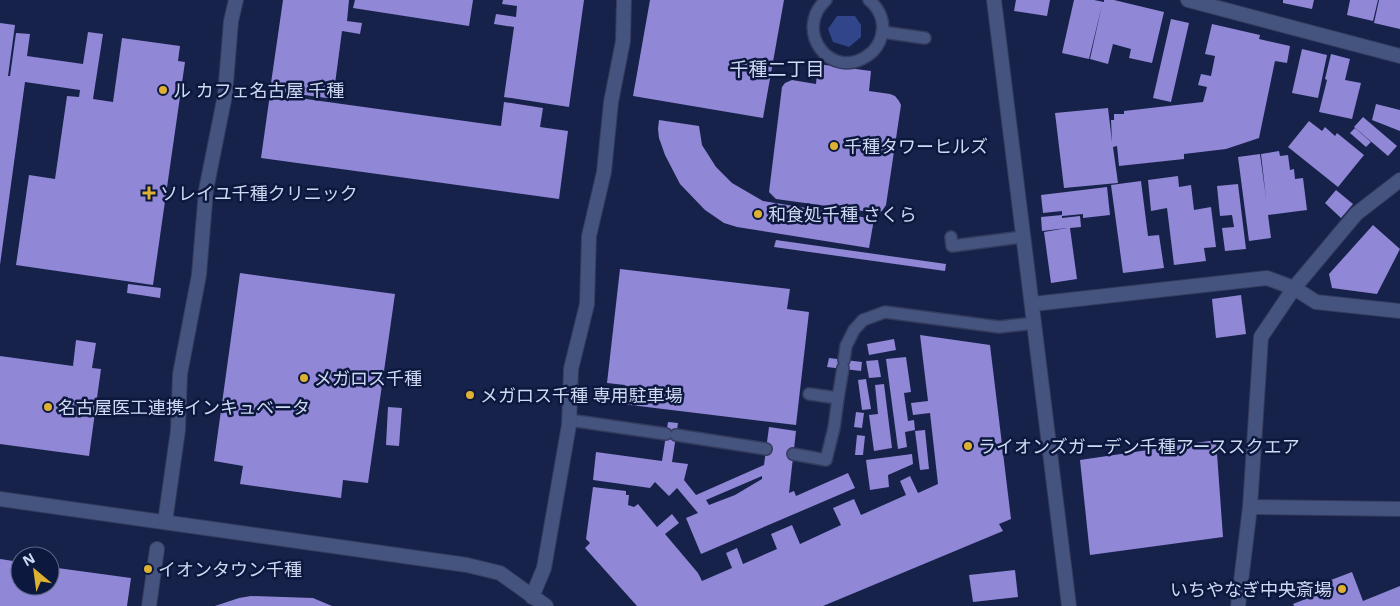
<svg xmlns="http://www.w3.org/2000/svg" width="1400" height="606" viewBox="0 0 1400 606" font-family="'Open Sans','Noto Sans JP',sans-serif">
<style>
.forest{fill:#30458a}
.building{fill:#9087d7;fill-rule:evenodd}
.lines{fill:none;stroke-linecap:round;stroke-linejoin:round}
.service-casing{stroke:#353b5d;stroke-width:14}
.pedestrian-casing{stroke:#353b5d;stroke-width:16}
.minor-casing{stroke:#353b5d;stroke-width:16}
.service{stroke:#44547f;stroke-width:11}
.pedestrian{stroke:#44547f;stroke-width:14}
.minor{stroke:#44547f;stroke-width:14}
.poi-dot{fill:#deb133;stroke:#0d183e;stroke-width:2}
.labels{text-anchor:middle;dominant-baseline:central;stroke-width:5;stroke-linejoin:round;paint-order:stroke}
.poi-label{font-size:18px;fill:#cfd9f3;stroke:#0d183e;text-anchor:start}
.neighbourhood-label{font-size:19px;fill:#cfd9f3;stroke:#0d183e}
</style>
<rect width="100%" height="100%" fill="#162249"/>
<polygon class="forest" points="837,16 855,16 861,25 861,37 849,47 833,42 828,29"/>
<g class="building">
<polygon points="283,0 349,0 347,21 362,23 360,34 342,31 333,99 270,90"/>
<polygon points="355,0 473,0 469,26 353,8"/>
<polygon points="503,0 584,0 569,107 504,97 514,27 494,24 496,14 516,17 517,6 502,4"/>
<polygon points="650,0 784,0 763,118 633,96"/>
<polygon points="1016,0 1050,0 1047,16 1014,11"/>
<polygon points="1074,0 1094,0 1104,2 1104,0 1114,0 1164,12 1152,63 1129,58 1131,49 1113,44 1108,64 1090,59 1102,5 1089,59 1062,53"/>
<polygon points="1283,0 1314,0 1312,9 1283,3"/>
<polygon points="1350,0 1378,0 1373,21 1347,15"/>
<polygon points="1379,0 1400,0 1400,29 1374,23"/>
<polygon points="1171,19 1189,23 1171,102 1153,98"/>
<polygon points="0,23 15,25 8,76 10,76 16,33 30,34 27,56 83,64 88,32 103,34 93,99 113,102 122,38 180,46 178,61 185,62 153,285 16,265 29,175 55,179 67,96 79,97 80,90 25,82 0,265"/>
<polygon points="1212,24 1260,35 1259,39 1290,46 1287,63 1275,61 1259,138 1226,149 1184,154 1184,159 1119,166 1117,146 1113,147 1118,183 1064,188 1055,113 1108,108 1112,142 1111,120 1114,120 1114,114 1124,114 1124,111 1203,102 1207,87 1198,85 1201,74 1211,76 1215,56 1205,54"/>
<polygon points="1302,49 1327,55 1318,98 1292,93"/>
<polygon points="1331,54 1350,59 1345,80 1361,83 1352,119 1319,112 1327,80 1325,79"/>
<polygon points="818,64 871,71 869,91 890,94 895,96 899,101 901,105 886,205 882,211 877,213 776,199 769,192 782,87 785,83 792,80 816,84"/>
<polygon points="270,94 501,126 504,102 543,108 540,127 568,131 559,199 261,158"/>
<polygon points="1376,104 1400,110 1400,131 1372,120"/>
<polygon points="1363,117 1397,146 1388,156 1354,127"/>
<polygon points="659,120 699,126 702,145 716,167 732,183 763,201 874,219 869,248 737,227 724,223 705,210 680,184 665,155 659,138 658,129"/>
<polygon points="1309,121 1322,131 1325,127 1335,136 1337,133 1364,155 1338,187 1288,147"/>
<polygon points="1355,128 1371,142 1366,147 1350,133"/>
<polygon points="1279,151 1280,156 1288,155 1290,170 1294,169 1295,179 1303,178 1307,210 1268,215 1271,238 1249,241 1238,157 1260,154 1266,198 1261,154"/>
<polygon points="1178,176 1179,187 1191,185 1194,210 1211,207 1216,247 1204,248 1206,261 1174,265 1167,208 1151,211 1148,180"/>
<polygon points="1141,181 1148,236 1159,235 1164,268 1123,273 1111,185"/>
<polygon points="1238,184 1246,249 1225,251 1222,228 1234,227 1232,215 1220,216 1217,186"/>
<polygon points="1107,187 1110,215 1083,218 1083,214 1062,216 1062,211 1043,213 1041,195"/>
<polygon points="1336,190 1353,204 1341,218 1325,203"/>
<polygon points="1062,215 1062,218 1080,216 1081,227 1070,228 1077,279 1051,283 1044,232 1067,228 1042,231 1041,217"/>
<polygon points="1373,225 1400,249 1377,294 1332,288 1329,274"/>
<polygon points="776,240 946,264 945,271 774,247"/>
<polygon points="620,269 790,289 787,309 809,312 796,425 622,404 625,385 607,383"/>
<polygon points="240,273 395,294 368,483 343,480 341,498 240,484 243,466 214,461"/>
<polygon points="128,284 161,288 160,298 127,293"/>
<polygon points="1241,295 1246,334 1216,338 1212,299"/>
<polygon points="920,335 990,345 1011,519 999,524 1003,531 823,606 637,606 585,548 590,543 586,539 593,487 626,491 626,495 629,495 628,505 634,507 638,504 657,527 672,514 679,523 665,534 698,573 702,581 732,568 726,553 737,548 743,564 777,549 771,534 792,525 800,544 841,525 833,508 854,499 861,515 906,495 900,481 910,476 918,493 938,484 930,413 913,415 911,403 928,401"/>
<polygon points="894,339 896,350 869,355 867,344"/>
<polygon points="76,340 96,343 92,368 101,369 89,456 0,444 0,356 73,366"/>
<polygon points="906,357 911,392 904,393 908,421 914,420 915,430 905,432 907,447 898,449 886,359"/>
<polygon points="829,358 862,362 861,371 827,367"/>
<polygon points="878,360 881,377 869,378 866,361"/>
<polygon points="866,379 871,409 862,410 858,380"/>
<polygon points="884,384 892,448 874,451 869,415 878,414 875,385"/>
<polygon points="388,407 402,408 399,446 386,445"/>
<polygon points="856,412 864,413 862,428 854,427"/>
<path d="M668,422l10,1 -6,39 16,2 -4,16 12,15 68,-30 5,-38 27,4 -7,62 5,-2 2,5 52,-23 7,15 -154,66 -15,-36 12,-5 -21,-25 -8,8 -14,-14 -5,6 -57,-8 3,-28 66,9zM762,476v3l-27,16 -26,10 -3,-5z"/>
<polygon points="925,430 929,469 920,470 915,431"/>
<polygon points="857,435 865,436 863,455 855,455"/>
<polygon points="1216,440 1223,537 1090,555 1080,460"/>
<polygon points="912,454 913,464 888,475 889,487 870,490 866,460"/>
<polygon points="0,559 20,562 20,586 50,586 50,567 131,578 127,606 0,606"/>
<polygon points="1015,570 1018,597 973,602 969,575"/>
<polygon points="1352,572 1363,601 1400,586 1400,606 1294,606 1293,604 1326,591 1323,583"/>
<polygon points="251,596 313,598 332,606 215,606 239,598"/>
</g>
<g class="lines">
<defs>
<g id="service">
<path d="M826,0c-33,30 4,81 41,56 8,-5 13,-13 15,-22 3,-13 -3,-26 -13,-34"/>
<polyline points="882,32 925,38"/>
<polyline points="951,237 952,246 1022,237"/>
<polyline points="844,360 846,346 854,330 863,320 885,312 999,327 1035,323"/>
<polyline points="809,394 838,398 843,368"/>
<polyline points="569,420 666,434"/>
<polyline points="676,435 766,449"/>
<polyline points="793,454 826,460 834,428 838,398"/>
</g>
<polyline id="pedestrian" points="149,606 157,549"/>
<g id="minor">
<polyline points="994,0 1069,606"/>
<polyline points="1188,0 1400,56"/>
<polyline points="1033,304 1267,278 1294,288 1316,302 1400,311"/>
<polyline points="0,499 467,565 500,573 546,606"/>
<polyline points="1250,507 1400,509"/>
<polyline points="165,522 178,430 180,374 199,275 206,190 225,95 231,21 236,0"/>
<polyline points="532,597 544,568 569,425 571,369 587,304 589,236 604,172 611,102 623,41 624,0"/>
<polyline points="1238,606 1250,507 1261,337 1294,288 1356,214 1400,180"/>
</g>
</defs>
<use href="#service" class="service-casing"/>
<use href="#pedestrian" class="pedestrian-casing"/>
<use href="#minor" class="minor-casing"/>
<use href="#service" class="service"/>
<use href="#pedestrian" class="pedestrian"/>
<use href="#minor" class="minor"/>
</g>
<g class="poi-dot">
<circle cx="163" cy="90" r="5"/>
<circle cx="834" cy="146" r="5"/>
<path d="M146.5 185.5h5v5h5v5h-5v5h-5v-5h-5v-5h5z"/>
<circle cx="758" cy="214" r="5"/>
<circle cx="304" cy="378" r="5"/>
<circle cx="470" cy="395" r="5"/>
<circle cx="48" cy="407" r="5"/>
<circle cx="968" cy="446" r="5"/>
<circle cx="148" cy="569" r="5"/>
<circle cx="1342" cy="589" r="5"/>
</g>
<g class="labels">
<g class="poi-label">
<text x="173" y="90">ル カフェ名古屋 千種</text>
<text x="844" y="146">千種タワーヒルズ</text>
<text x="160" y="193">ソレイユ千種クリニック</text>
<text x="768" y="214">和食処千種 さくら</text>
<text x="314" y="378">メガロス千種</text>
<text x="480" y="395">メガロス千種 専用駐車場</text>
<text x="58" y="407">名古屋医工連携インキュベータ</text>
<text x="978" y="446">ライオンズガーデン千種アーススクエア</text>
<text x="158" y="569">イオンタウン千種</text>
<text x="1332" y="589" text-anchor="end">いちやなぎ中央斎場</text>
</g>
<g class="neighbourhood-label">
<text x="777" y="69">千種二丁目</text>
</g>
</g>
<g transform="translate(35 571) rotate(331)"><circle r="24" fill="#0d183e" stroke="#5b6586"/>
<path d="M0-4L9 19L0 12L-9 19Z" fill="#deb133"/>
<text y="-8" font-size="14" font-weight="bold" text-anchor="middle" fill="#cfd9f3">N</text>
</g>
</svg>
